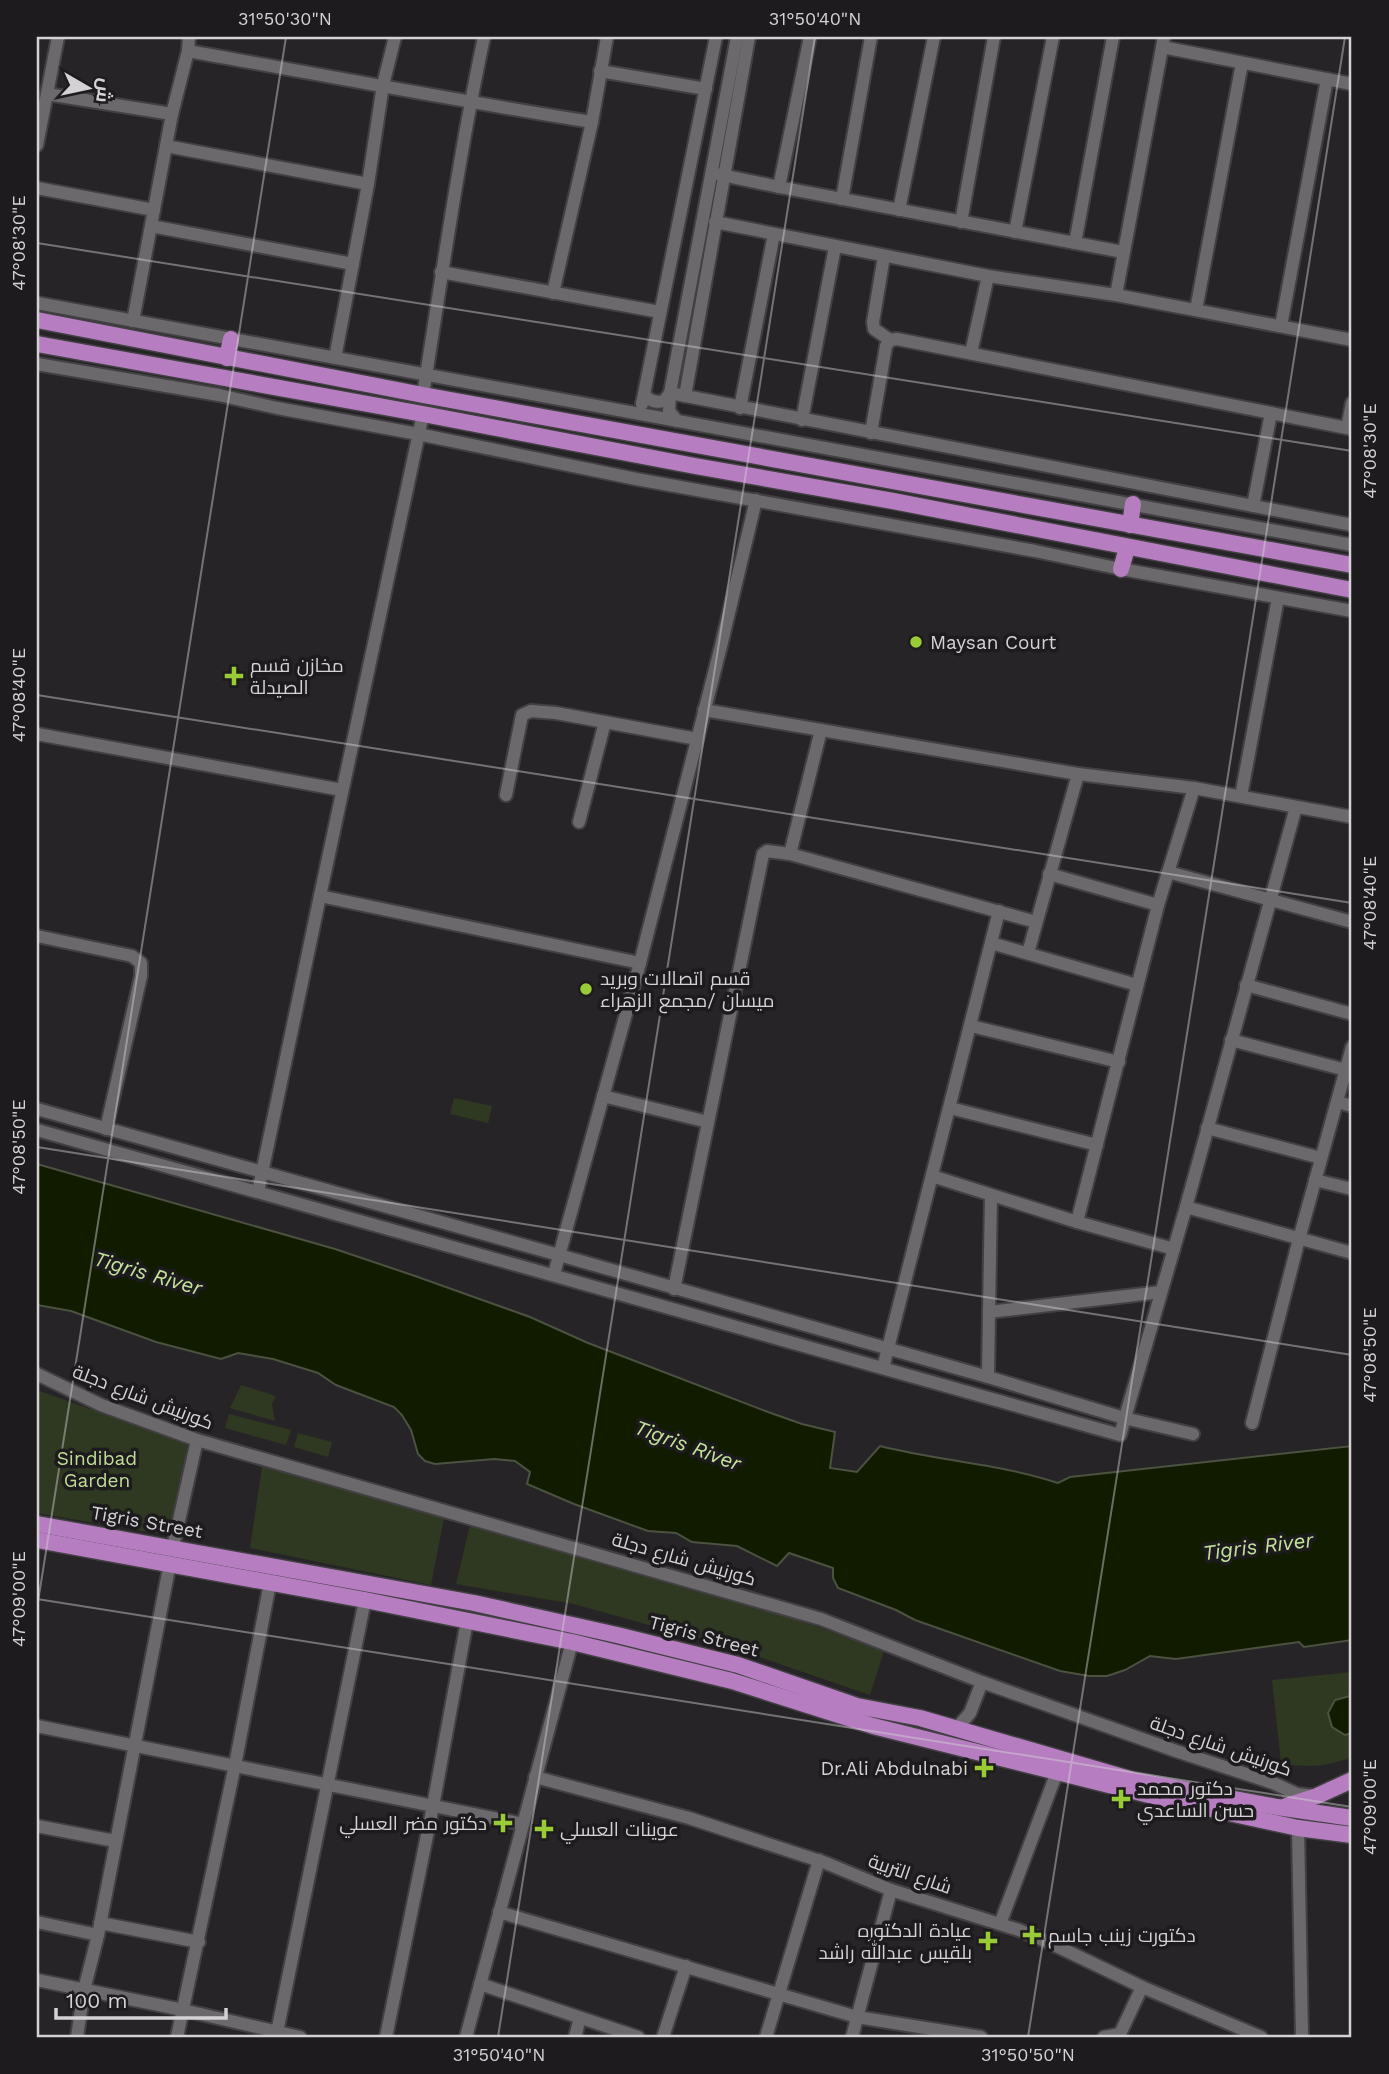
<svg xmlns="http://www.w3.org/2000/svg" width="1389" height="2074" viewBox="0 0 1389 2074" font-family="'Work Sans',Cairo,sans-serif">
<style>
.green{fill:#2f3921}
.water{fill:#101b00;stroke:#4b5240;stroke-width:2}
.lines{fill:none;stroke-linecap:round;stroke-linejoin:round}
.minor-casing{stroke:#424043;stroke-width:16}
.major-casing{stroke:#424043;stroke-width:19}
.minor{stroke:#6c696c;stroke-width:12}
.major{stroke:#b67ec1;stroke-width:16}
.ticks{fill:none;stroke:#d4d2d4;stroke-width:2;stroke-opacity:0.45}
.poi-dot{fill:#99cb36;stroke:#1d1b1d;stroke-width:2.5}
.labels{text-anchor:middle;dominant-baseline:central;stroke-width:7;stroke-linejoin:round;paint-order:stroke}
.poi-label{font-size:19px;fill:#d4d2d4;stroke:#1d1b1d;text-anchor:start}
.street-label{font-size:19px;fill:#d4d2d4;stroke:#1d1b1d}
.park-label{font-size:19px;fill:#c0dd97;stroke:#1d1b1d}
.water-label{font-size:21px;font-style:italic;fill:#c4e19b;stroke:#1d1b1d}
.neatline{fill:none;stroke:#d4d2d4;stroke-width:2.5}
.ticks-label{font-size:18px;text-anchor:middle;fill:#d4d2d4}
</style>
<rect width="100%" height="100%" fill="#272427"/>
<g class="green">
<polygon points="454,1098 492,1106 488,1123 450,1114"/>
<polygon points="241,1385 276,1396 272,1404 275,1421 230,1408"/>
<polygon points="37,1390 188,1444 171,1536 37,1513"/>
<polygon points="229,1414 291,1430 286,1445 225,1428"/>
<polygon points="298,1433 332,1442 328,1457 294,1447"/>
<polygon points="262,1467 444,1518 431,1585 250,1548"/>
<polygon points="470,1525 765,1608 884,1651 870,1695 742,1651 574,1604 456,1584"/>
<path d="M1352,1672v85c-27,10 -43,11 -71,6l-9,-83z"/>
</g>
<g class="water">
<path d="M37,1164l298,85 80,27 115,41 58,26 180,69 34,12 33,8 -5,36 27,4 23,-26c59,15 121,18 178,37l12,-6 282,-31v194l-48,7 -5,-5 -123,17 -26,-3 -25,14 -18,6h-18l-29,-5 -145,-51 -19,-10 -58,-22 -5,-10v-10l-44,-15 -12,13 -40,-20 -45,-4 -16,-9 -28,-2 -74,-27 -47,-20 3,-12 -15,-11 -21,-2 -59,5 -10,-3 -7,-7 -7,-24 -9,-15 -8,-8 -58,-22 -18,-12 -45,-14 -35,-6 -17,6 -65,-17 -85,-31 -34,-6z"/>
<polygon points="1350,1696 1352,1697 1352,1733 1345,1735 1332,1727 1328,1713 1335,1700"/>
</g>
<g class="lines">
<defs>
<g id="minor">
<polyline points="1162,47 1352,84"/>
<path d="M188,51c135,24 269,50 404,71"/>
<polyline points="600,71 706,89"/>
<polyline points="47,94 172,114"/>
<polyline points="37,145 58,37"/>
<polyline points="166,146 368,184"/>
<polyline points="712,173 779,187 1123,252"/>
<polyline points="779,187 810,37"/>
<polyline points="37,188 154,210"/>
<polyline points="842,199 871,37"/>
<polyline points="899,210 934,37"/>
<polyline points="715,222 988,276 1116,295 1352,340"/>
<polyline points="961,222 994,37"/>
<polyline points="151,226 353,264"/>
<polyline points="1015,232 1053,37"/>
<polyline points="1075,243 1113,37"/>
<polyline points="884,256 873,322 874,329 890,340"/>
<polyline points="441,272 660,312"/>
<polyline points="553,293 592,122 607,37"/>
<polyline points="1116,295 1164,37"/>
<polyline points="37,303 1352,545"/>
<polyline points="1196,310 1242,63"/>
<polyline points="133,321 172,114 188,51 189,37"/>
<polyline points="1281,326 1327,79"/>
<polyline points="971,353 988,276"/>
<polyline points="335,358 368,184 383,85 395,37"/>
<polyline points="37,364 219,395 277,408 418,434 636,479 1035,551 1121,569 1352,611"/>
<path d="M423,395c19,-120 36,-240 61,-358"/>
<path d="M644,395c7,6 11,8 20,6l6,-8 682,132"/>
<polyline points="685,396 749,37"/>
<polyline points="642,404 716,37"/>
<polyline points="740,408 774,234"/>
<polyline points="802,420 835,247"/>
<polyline points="677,421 669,411 670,393 737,37"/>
<polyline points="1347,428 1352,403"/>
<polyline points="871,433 886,346 890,340 897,339 1352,429"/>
<polyline points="1253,506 1271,413"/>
<polyline points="704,710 1078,774 1194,788 1352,817"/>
<polyline points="37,734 342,790"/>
<polyline points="506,795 522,715 531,711 556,713 697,739"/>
<polyline points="1241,796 1278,598"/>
<polyline points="579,822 605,722"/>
<polyline points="790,854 821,730"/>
<polyline points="1168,872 1352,922"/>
<polyline points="1049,874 1158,905"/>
<polyline points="320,896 423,414"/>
<polyline points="37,936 132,956 141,963 141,976 106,1129"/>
<polyline points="991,943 1137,985"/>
<polyline points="1028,953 1078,774"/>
<polyline points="1246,985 1352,1014"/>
<polyline points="971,1026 1119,1062"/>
<polyline points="1231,1040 1346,1070"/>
<polyline points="603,1096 708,1122"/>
<polyline points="1337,1102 1352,1106"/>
<polyline points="950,1108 1097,1145"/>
<polyline points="37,1109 559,1255 988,1377 1124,1418 1193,1434"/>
<polyline points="1207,1128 1321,1158"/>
<polyline points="37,1130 1120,1435 1186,1207 1296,807"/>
<polyline points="932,1176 1077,1222 1174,1249"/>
<polyline points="1315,1180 1352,1189"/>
<polyline points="258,1192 320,896 640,963"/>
<polyline points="1186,1207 1352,1253"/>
<polyline points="1077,1222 1158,905 1194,788"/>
<polyline points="554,1274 640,963 721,646 756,500"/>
<polyline points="674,1289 763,854 767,851 790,854 1036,922"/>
<polyline points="989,1312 991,1195"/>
<polyline points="883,1368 999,911"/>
<polyline points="37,1374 101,1405 197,1440 821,1619 982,1682 1176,1751 1273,1783 1297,1794 1314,1796"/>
<polyline points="988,1377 989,1312 1161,1292"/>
<polyline points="1252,1423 1299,1239 1352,1047"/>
<polyline points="173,1547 197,1440"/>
<polyline points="37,1726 523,1824"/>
<polyline points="956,1729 970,1713 982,1682"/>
<polyline points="535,1777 689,1818 826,1863 891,1890 1019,1930 1048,1942 1142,1987 1261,2037"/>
<polyline points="37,1826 115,1841"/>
<polyline points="1298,1828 1302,2037"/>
<polyline points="499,1912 857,2017 981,2037"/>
<polyline points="37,1922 98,1935"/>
<polyline points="100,1923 199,1942"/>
<polyline points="1000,1924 1057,1772"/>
<polyline points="37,1980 183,2010 300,2037"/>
<polyline points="480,1984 638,2037"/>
<polyline points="77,2037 84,1990 98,1935 170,1563"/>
<polyline points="177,2037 235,1765 270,1583"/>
<polyline points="276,2037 365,1600"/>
<polyline points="386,2037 433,1806 467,1621"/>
<polyline points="466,2037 572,1642"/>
<polyline points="575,2037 580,2018"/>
<polyline points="663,2037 686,1966"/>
<polyline points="766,2037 819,1860"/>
<polyline points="852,2037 891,1890"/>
<polyline points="1104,2037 1120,2034 1142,1987"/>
</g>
<g id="major">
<polyline points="37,320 423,395 1352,565"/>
<polyline points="37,344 423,414 695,466 893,501 1352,590"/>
<polyline points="227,358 231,339"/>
<polyline points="1130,525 1133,504"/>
<polyline points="1121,569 1127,548"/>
<polyline points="37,1524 474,1603 617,1635 738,1665 857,1706 920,1718 1133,1780 1277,1807 1352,1818"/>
<polyline points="37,1540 365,1600 572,1642 732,1681 873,1726 1165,1799 1298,1828 1352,1835"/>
<polyline points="1286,1806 1317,1796 1352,1780"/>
</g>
</defs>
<use href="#minor" class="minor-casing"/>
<use href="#major" class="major-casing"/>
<use href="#minor" class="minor"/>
<use href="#major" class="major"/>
</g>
<path class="ticks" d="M37,243l1315,208M37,695l1315,208M37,1147l1315,208M37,1599l1315,208M37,1608l249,-1571M498,2037l317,-2000M1028,2037l317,-2000"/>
<g class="poi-dot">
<circle cx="916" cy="642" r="7"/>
<path d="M230.5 665.5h7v7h7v7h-7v7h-7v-7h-7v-7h7z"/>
<circle cx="586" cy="989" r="7"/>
<path d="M980.5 1757.5h7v7h7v7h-7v7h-7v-7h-7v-7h7z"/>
<path d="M1117.5 1788.5h7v7h7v7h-7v7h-7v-7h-7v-7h7z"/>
<path d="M499.5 1812.5h7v7h7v7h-7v7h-7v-7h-7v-7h7z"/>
<path d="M540.5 1818.5h7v7h7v7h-7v7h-7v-7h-7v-7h7z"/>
<path d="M1028.5 1924.5h7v7h7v7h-7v7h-7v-7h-7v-7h7z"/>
<path d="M984.5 1930.5h7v7h7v7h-7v7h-7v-7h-7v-7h7z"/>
</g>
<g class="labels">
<g class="poi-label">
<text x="930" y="642">Maysan Court</text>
<text x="250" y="665">مخازن قسم<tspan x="250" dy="22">الصيدلة</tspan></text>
<text x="600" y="978">قسم اتصالات وبريد<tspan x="600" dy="22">ميسان /مجمع الزهراء</tspan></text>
<text x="968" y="1768" text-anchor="end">Dr.Ali Abdulnabi</text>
<text x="1137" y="1788">دكتور محمد<tspan x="1137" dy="22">حسن الساعدي</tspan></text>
<text x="487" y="1823" text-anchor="end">دكتور مضر العسلي</text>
<text x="560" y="1829">عوينات العسلي</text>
<text x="972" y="1930" text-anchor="end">عيادة الدكتوره<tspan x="972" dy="22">بلقيس عبدالله راشد</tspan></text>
<text x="1048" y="1935">دكتورت زينب جاسم</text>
</g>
<g class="street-label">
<text transform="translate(143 1397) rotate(21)">كورنيش شارع دجلة</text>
<text transform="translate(147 1522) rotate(10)">Tigris Street</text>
<text transform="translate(684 1559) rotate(16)">كورنيش شارع دجلة</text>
<text transform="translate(704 1636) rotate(15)">Tigris Street</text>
<text transform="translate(1221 1746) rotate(19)">كورنيش شارع دجلة</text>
<text transform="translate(910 1874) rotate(19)">شارع التربية</text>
</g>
<g class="park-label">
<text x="97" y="1458">Sindibad<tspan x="97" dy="22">Garden</tspan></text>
</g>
<g class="water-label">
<text transform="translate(148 1273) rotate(16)">Tigris River</text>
<text transform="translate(688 1445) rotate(20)">Tigris River</text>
<text transform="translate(1258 1546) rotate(-7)">Tigris River</text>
</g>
</g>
<rect width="1389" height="2074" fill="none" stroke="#1d1b1d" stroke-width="77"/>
<g transform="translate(88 88) rotate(99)" stroke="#1d1b1d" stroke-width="5" paint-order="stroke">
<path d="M0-5L12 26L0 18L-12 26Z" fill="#d4d2d4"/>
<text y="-10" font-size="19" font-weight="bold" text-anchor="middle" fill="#d4d2d4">ش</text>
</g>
<path d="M56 2008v10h170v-10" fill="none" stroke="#d4d2d4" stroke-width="3.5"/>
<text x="66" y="2008" font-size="21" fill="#d4d2d4" stroke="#1d1b1d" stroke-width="5" paint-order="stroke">100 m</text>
<rect x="38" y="38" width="1312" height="1998" class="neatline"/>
<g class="ticks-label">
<text x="285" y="25">31°50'30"N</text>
<text x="815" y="25">31°50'40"N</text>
<text transform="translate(19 243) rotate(-90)" y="6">47°08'30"E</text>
<text transform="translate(1370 451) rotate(-90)" y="6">47°08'30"E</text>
<text transform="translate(19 695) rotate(-90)" y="6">47°08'40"E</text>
<text transform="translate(1370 903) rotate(-90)" y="6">47°08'40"E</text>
<text transform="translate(19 1147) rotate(-90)" y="6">47°08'50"E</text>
<text transform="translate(1370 1355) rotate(-90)" y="6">47°08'50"E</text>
<text transform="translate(19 1599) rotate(-90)" y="6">47°09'00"E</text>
<text transform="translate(1370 1807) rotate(-90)" y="6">47°09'00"E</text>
<text x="499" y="2061">31°50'40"N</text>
<text x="1028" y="2061">31°50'50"N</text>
</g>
</svg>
